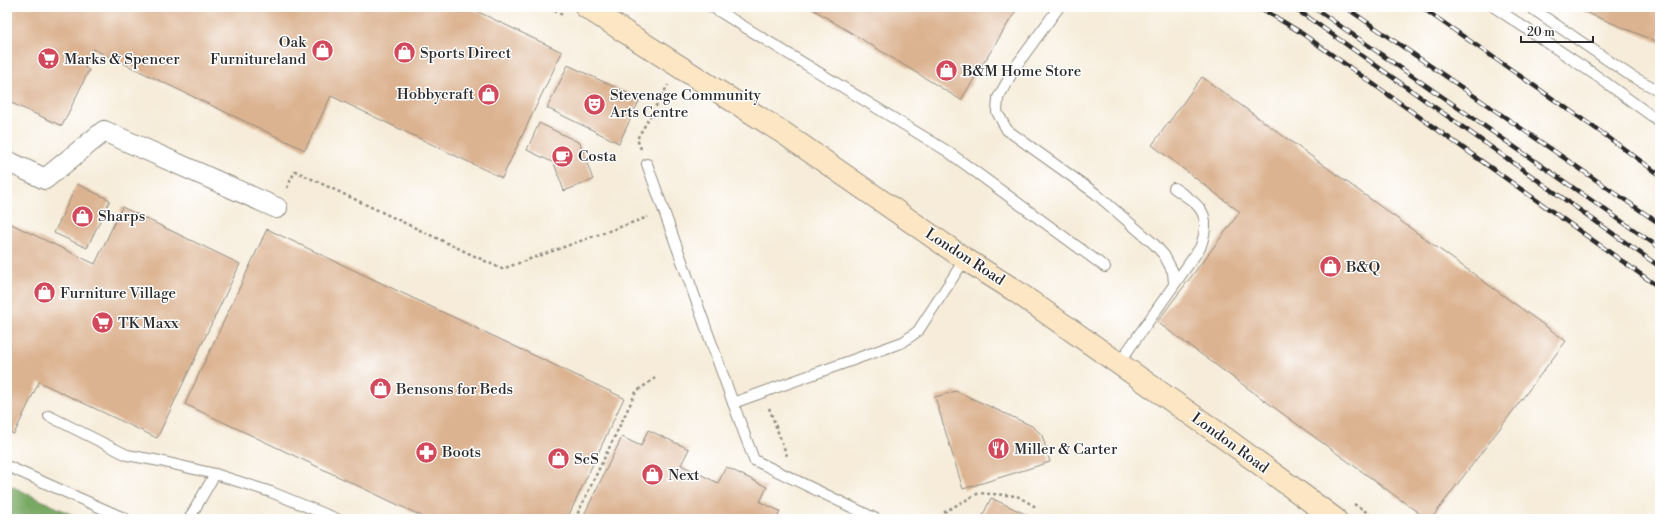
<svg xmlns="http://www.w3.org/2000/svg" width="1667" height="526" viewBox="0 0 1667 526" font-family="'Libre Bodoni',serif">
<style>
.forest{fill:#78a963;stroke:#526a47}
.building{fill:#dcb391}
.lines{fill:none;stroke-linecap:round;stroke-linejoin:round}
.lane-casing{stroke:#908c82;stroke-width:12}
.street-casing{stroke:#908c82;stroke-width:22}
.secondary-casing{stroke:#908c82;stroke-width:24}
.path{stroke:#908c82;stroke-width:2.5;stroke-dasharray:3 3;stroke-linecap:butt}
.lane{stroke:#fff;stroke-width:10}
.street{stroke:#fff;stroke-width:20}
.secondary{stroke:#fce6c4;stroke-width:22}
.rail-casing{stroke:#2b2b2b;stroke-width:4.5}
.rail{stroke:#fff;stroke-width:3;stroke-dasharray:9;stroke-linecap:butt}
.labels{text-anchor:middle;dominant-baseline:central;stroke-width:3;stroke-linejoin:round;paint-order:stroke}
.poi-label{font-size:15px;fill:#2b2b2b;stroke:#fff;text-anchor:start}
.street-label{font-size:15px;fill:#2b2b2b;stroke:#fff}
</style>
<rect width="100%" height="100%" fill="#fff"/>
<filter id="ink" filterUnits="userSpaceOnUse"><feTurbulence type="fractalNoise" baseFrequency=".025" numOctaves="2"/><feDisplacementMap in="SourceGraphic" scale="8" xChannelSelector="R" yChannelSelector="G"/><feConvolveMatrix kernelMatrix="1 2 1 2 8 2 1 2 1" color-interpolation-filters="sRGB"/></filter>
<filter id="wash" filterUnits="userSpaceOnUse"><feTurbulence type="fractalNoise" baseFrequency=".012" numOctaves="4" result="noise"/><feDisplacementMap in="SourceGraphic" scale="16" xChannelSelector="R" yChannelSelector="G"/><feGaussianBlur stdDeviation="0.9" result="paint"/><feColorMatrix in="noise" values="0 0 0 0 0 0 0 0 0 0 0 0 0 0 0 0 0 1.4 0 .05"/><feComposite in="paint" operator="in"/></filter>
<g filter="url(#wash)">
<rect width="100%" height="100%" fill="#f6ecd9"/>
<polygon class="forest" points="7,484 81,519 7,519"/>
<g id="blocks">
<g class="building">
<polygon points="7,7 468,7 562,52 502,178 331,96 305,150 93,49 85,68 89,70 62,126 7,101"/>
<polygon points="809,7 1018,7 961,100"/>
<polygon points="1573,7 1660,7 1660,43"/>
<polygon points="568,65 640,99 619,143 547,108"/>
<polygon points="1202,77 1566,341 1431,519 1427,519 1157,322 1240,212 1152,145"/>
<polygon points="539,123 580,143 593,180 564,191 554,163 527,150"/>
<polygon points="77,184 110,200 87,248 54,233"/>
<polygon points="122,207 240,264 157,438 39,382 14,434 7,431 7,222 95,264"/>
<polygon points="267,229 624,398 567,519 428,519 185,404"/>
<polygon points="956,391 1032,426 1042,435 1050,462 963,489 935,397"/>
<polygon points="648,430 689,449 681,465 718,483 726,467 767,487 760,502 780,511 777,519 582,519 622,437 641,446"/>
<polygon points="991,498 1036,519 981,519"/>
</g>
</g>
</g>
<g filter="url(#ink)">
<use href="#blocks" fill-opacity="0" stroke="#908c82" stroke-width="1"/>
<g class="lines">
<defs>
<g id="lane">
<polyline points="712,7 947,151 1105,267"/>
<polyline points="1059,7 1016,66 998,98 997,112 1007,130 1095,193 1154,244 1164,255 1173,272 1174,283"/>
<polyline points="1494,7 1594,74 1660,122"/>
<polyline points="1530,7 1631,76 1660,91"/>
<polyline points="647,164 733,403"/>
<path d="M1119,363l81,-115c13,-34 1,-42 -26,-60"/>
<polyline points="49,416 127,455 160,461 215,474 271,492 337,519"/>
<polyline points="7,466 126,519"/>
<polyline points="189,519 215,474"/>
<polyline points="876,519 754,460 733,403 903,342 918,331 965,259"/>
</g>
<polyline id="street" points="7,161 45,179 104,131 277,208"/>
<polyline id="secondary" points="586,7 785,134 965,259 1014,290 1215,431 1335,519"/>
</defs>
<use href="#lane" class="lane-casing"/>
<use href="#street" class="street-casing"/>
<use href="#secondary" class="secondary-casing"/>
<g class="path">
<polyline points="549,7 564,16"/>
<polyline points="641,149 637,139 668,85"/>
<polyline points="287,188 295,171 502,269 648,217"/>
<polyline points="769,408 787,456"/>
<polyline points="1354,504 1377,519"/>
<polyline points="944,512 979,493 1017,496 1036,507"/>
<polyline points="575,519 636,392 655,378"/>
</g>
<use href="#lane" class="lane"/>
<use href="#street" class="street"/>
<use href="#secondary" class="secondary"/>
<defs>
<g id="rail">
<polyline points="1259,7 1300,32 1660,288"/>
<polyline points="1292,7 1309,18 1660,267"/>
<polyline points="1313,7 1660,248"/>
<polyline points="1345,7 1660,224"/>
<polyline points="1421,7 1605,135 1660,175"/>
</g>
</defs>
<use href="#rail" class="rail-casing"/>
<use href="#rail" class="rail"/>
</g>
</g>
<defs>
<symbol id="shop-disc" viewBox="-11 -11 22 22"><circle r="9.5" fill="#d1495b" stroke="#fff"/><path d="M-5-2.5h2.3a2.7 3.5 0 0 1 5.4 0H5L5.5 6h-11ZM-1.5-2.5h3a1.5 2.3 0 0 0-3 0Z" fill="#fff"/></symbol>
<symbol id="supermarket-disc" viewBox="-11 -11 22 22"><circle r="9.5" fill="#d1495b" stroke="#fff"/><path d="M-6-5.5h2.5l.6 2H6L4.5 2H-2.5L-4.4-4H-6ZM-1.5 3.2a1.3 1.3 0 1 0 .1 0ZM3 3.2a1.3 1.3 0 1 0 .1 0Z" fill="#fff"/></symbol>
<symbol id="theatre-disc" viewBox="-11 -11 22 22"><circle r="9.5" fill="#d1495b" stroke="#fff"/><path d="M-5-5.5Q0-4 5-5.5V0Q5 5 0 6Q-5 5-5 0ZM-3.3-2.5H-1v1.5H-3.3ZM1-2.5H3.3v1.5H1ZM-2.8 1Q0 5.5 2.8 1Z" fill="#fff"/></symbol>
<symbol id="cafe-disc" viewBox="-11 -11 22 22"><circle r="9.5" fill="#d1495b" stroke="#fff"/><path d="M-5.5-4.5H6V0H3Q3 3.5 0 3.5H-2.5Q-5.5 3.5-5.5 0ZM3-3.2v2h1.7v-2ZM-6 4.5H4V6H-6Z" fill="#fff"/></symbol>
<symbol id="restaurant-disc" viewBox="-11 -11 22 22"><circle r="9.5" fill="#d1495b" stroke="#fff"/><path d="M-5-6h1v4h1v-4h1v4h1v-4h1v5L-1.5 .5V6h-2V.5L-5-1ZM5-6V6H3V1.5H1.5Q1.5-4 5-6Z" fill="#fff"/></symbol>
<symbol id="pharmacy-disc" viewBox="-11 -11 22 22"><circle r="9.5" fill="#d1495b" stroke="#fff"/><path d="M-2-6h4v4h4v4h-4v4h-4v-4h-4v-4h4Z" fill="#fff"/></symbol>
</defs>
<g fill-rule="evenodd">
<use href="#shop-disc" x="310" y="38" width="25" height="25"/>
<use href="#shop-disc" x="392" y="40" width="25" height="25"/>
<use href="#supermarket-disc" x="36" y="46" width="25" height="25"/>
<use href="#shop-disc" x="934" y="58" width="25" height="25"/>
<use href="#shop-disc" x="476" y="82" width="25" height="25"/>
<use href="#theatre-disc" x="582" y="92" width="25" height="25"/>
<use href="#cafe-disc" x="550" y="144" width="25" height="25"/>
<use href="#shop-disc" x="70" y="204" width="25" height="25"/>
<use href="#shop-disc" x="1318" y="254" width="25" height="25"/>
<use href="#shop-disc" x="32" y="280" width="25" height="25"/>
<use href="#supermarket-disc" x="90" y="310" width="25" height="25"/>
<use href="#shop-disc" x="368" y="376" width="25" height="25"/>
<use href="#restaurant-disc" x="986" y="436" width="25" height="25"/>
<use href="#pharmacy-disc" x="414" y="440" width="25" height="25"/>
<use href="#shop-disc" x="546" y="446" width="25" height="25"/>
<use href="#shop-disc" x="640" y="462" width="25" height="25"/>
</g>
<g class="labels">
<g class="poi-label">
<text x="306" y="42" text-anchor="end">Oak<tspan x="306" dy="17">Furnitureland</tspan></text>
<text x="420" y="53">Sports Direct</text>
<text x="64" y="59">Marks &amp; Spencer</text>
<text x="962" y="71">B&amp;M Home Store</text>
<text x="474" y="94" text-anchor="end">Hobbycraft</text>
<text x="610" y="95">Stevenage Community<tspan x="610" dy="17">Arts Centre</tspan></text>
<text x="578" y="156">Costa</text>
<text x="98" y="216">Sharps</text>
<text x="1346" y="267">B&amp;Q</text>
<text x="60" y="293">Furniture Village</text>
<text x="118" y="323">TK Maxx</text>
<text x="396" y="389">Bensons for Beds</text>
<text x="1014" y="449">Miller &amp; Carter</text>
<text x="442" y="452">Boots</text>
<text x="574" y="459">ScS</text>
<text x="668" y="475">Next</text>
</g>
<g class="street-label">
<text transform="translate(965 257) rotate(33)">London Road</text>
<text transform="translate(1230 443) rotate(36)">London Road</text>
</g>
</g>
<rect width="1667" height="526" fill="none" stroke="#fff" stroke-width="24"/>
<path d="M1521 36v6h72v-6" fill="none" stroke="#2b2b2b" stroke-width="2"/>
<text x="1527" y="36" font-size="12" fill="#2b2b2b" stroke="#ffffff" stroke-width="3" paint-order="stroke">20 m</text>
</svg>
